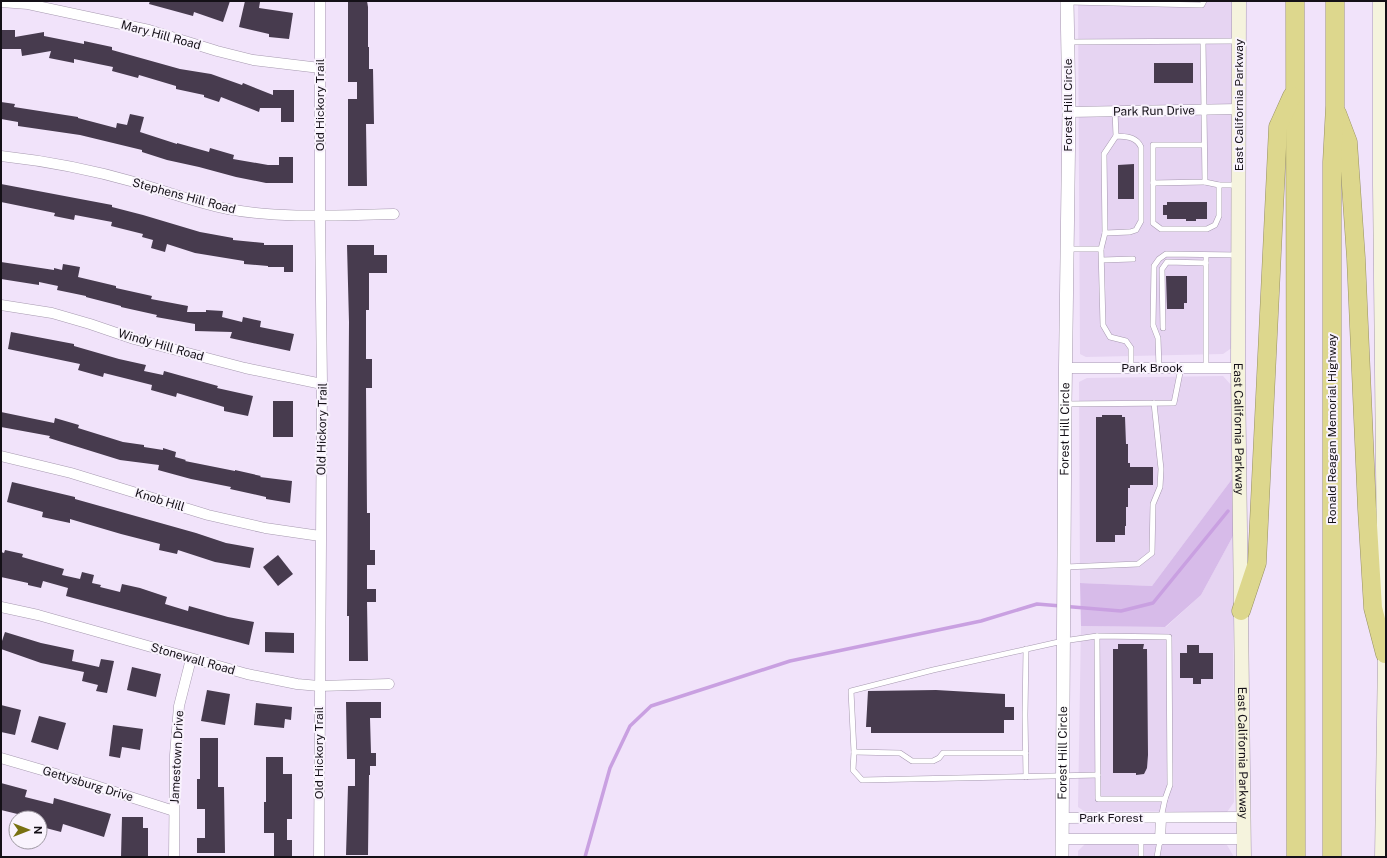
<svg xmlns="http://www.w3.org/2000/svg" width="1387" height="858" viewBox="0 0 1387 858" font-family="'Public Sans',sans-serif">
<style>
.built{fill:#e6d4f2}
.green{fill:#d7bbe9}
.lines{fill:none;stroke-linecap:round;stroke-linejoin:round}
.stream{stroke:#c9a0e1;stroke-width:3.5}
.building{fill:#473b4e}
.service-casing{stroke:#a699af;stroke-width:6}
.minor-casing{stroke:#a699af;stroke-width:11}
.tertiary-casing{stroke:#a699af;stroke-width:14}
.secondary-casing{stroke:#a699af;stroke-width:15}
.motorway-casing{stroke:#979164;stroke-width:19}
.service{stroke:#fff;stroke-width:5}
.minor{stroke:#fff;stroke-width:10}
.tertiary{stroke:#fff;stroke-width:13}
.secondary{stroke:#f5f3dd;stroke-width:14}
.motorway{stroke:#ddd78d;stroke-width:18}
.labels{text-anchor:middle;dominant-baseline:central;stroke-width:4;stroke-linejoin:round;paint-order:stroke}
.street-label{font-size:12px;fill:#141017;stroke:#f9f3fd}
</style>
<rect width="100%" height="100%" fill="#f1e3fa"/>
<g class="built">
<polygon points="1078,1 1232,1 1233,347 1223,354 1086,357 1080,354"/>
<polygon points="1223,376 1231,385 1234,398 1235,475 1152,586 1080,583 1079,382 1087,378"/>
<polygon points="1233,536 1234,802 1227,812 1220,812 1084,811 1078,807 1081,626 1166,627 1201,595"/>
<polygon points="1219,843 1227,845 1234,857 1078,857 1078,851 1085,844"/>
</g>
<polygon class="green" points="1235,475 1233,536 1201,595 1165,627 1081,626 1080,583 1152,586"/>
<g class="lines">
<polyline class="stream" points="585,857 610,768 630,726 651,706 790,661 981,621 1037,604 1121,611 1153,603 1228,511"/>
</g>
<g class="building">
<polygon points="150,1 230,1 223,22 194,12 193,16 149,4"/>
<polygon points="245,1 260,2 259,8 293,13 289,39 269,37 269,34 239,27"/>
<polygon points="348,1 367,1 368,7 368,47 369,47 369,69 373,69 374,124 366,124 367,186 348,186 348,99 357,99 357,82 348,82"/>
<polygon points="1,30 15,30 15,37 44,32 44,36 84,44 84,41 112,47 112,50 180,69 211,74 242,85 243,83 273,95 273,90 294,90 294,122 281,122 281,108 260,108 259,112 221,97 219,102 204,97 204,95 176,89 176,86 139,75 138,78 112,71 113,67 74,59 74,63 49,58 51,51 22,56 21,49 1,49"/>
<rect x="1154" y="63" width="39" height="20"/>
<polygon points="1,102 15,104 14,107 78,117 78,118 116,128 117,123 127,125 130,114 144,117 140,132 177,144 177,143 209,152 210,148 234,155 233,159 268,165 279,165 279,157 293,157 293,183 266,183 236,177 199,167 167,160 142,152 142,150 80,135 18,126 18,122 1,119"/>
<polygon points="1134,164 1134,199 1118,199 1118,165"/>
<polygon points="1,184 112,205 112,207 143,215 200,232 233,238 233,240 264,243 264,245 293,245 293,272 284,272 284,267 268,267 268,266 244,264 244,261 195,253 167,244 165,252 151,248 153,240 142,237 143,234 111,226 112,222 75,215 74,220 54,216 55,213 1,202"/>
<polygon points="1167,202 1207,202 1207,219 1196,219 1196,221 1186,221 1186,219 1167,219 1167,215 1163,215 1163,205 1167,205"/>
<polygon points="347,245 374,245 374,255 387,255 387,273 369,273 369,310 366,310 366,359 372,359 372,388 366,388 367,513 370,513 370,550 375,550 375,565 367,565 367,589 376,589 376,602 367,602 368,661 349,661 349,616 347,616 349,322"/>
<polygon points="1,262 54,270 54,268 62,270 63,264 80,267 78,277 116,286 116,288 152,296 151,299 188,306 187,312 206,312 206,310 223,311 222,317 242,322 243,317 261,321 260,327 294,334 290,351 230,338 232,332 195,331 195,324 156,317 157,315 121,307 121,306 86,297 86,296 57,290 58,286 39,282 39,285 1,279"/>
<polygon points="1166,276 1187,276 1187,303 1184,303 1184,309 1167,309"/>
<polygon points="11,332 74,344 74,346 119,359 146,365 144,371 163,375 164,371 218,386 217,388 253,396 248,416 224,411 224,407 177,393 176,397 151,390 152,385 104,373 103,377 78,370 80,364 8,349"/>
<rect x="273" y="401" width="20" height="36"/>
<polygon points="1,412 54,423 55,418 79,425 78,428 123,442 144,445 144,447 163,450 163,448 176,452 175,457 186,460 185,461 235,471 235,470 261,476 260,477 292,481 290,503 266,499 266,497 230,489 231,487 191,479 158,470 159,465 120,460 49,438 50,436 1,427"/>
<polygon points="1102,415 1122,415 1122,417 1125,417 1126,444 1128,444 1128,463 1130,463 1130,467 1153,467 1153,485 1130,485 1130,488 1128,488 1128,507 1126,507 1126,526 1125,526 1125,535 1115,535 1115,542 1096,542 1096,417 1102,417"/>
<polygon points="12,482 75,497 75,499 196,533 226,543 254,548 250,568 215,562 178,550 177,554 159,550 160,544 121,534 70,519 70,523 42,517 43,512 7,502"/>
<polygon points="5,550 23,554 22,557 64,569 62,575 80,579 82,572 94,575 92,583 101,585 100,587 120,592 122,584 140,588 167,597 165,604 188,611 189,606 228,617 254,622 249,645 66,596 68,588 43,581 41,588 28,585 28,583 1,577 1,552 4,553"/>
<polygon points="278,555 293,574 278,586 263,567"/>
<polygon points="5,632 41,643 74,650 72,661 99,667 101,659 114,661 107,693 96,691 98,685 82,681 84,672 41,663 1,649 1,644"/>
<polygon points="265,632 294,633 294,653 265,652"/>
<polygon points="1118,644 1144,644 1143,649 1147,649 1148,755 1147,768 1144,774 1136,775 1136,773 1113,773 1113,649 1118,649"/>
<polygon points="1187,645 1199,645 1199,653 1213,653 1213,679 1201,679 1201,684 1193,684 1193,678 1180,678 1180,653 1187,653"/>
<polygon points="132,667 161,674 156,697 127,690"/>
<polygon points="207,690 230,694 225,725 201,721"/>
<polygon points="936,690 1005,694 1005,707 1014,707 1014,720 1004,720 1004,733 871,733 871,727 866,727 868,691"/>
<polygon points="346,702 381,702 381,718 370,718 371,753 376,753 376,766 370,766 370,775 369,775 368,855 346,855 348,786 355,786 355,759 347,759"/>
<polygon points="256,703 292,707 291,720 285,719 284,728 254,725"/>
<polygon points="1,705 21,710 15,735 1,732"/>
<polygon points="39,716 66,723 58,750 31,742"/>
<polygon points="113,725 143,729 140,750 122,747 120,758 109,756"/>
<polygon points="200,738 218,738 218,787 224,787 225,853 197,853 197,838 205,838 205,809 197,809 197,779 200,779"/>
<polygon points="266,757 283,757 283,774 292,774 292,819 287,819 287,840 292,840 292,857 274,857 274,833 264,833 264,802 266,802"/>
<polygon points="1,783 27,790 25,797 53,804 54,798 111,814 104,837 63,824 61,832 42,827 44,821 40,820 40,818 34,818 1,810"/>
<polygon points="122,817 143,817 143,828 148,828 148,857 121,857"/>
</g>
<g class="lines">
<defs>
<g id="service">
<polyline points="1068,2 1202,5 1204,1"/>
<polyline points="1068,42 1238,41"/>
<polyline points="1203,42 1205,182 1153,183 1153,145 1204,145"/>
<polyline points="1205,182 1219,185 1238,185"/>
<polyline points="1153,183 1153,223 1161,229 1207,229 1215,225 1219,216 1219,185"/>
<path d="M1105,233l25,-1 6,-2 5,-9v-74c-5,-11 -15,-10 -25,-11"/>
<polyline points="1068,249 1101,249 1105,233 1104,154 1116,136 1115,111"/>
<polyline points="1101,249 1103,325 1110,337 1126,341 1131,348 1131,368"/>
<polyline points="1102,260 1133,259"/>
<polyline points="1163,328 1162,269 1167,262 1206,263"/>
<polyline points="1159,368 1158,338 1153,325 1154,266 1159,259 1166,254 1238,255"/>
<polyline points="1206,368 1206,255"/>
<polyline points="1065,404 1174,403 1181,368"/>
<polyline points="1065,567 1138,564 1152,553 1153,504 1160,487 1161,469 1154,403"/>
<polyline points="1097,636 1098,799 1165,799"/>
<polyline points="854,752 900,753 912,761 933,761 939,758 943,753 1026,753"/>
<polyline points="1098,775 862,780 853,770 854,752 851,691 933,670 1063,641 1097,636 1169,637 1170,785 1165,799 1161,818"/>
<polyline points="1026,777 1025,715 1026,649"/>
<polyline points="1141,857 1141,840"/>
<polyline points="1157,857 1160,840"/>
</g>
<g id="minor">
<polyline points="1,2 28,4 149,30 217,51 253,60 320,68"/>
<polyline points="1069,112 1239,109"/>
<path d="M1,156c46,5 92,14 137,27 30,9 59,20 90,26 54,10 111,6 166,5"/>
<polyline points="1,305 52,313 90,324 134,339 245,368 322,384"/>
<polyline points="1065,368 1238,368"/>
<polyline points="1,456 71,473 208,515 265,528 320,536"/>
<polyline points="1,607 38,615 247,674 297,684 319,686 389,684"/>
<polyline points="1,758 90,784 174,811"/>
<polyline points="1062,818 1244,817"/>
<polyline points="1062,839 1244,839"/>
<polyline points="1160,840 1161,818"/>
<polyline points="174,857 175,755 179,706 191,659"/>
<polyline points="319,857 322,384 320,216 320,1"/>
</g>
<g id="tertiary">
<path id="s1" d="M1062,857l3,-453 4,-292 -2,-111"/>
</g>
<g id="secondary">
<path id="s2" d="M1239,1l-1,367 6,489"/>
<polyline points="1380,1 1380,185 1385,654 1382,857"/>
</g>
<g id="motorway">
<polyline points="1295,1 1296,857"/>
<polyline points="1337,113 1348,142 1356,258 1367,509 1373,608 1385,654"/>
<polyline points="1241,611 1257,563 1278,127 1292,96"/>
<polyline points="1332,857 1332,162 1335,106 1335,1"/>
</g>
</defs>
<use href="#service" class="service-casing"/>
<use href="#minor" class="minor-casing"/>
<use href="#tertiary" class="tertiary-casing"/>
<use href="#secondary" class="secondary-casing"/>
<use href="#motorway" class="motorway-casing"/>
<use href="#service" class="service"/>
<use href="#minor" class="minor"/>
<use href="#tertiary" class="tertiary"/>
<use href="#secondary" class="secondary"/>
<use href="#motorway" class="motorway"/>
</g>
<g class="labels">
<g class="street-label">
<text transform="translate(161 35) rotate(15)">Mary Hill Road</text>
<text transform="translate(320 105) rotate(-90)">Old Hickory Trail</text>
<text transform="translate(1068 105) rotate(-90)">Forest Hill Circle</text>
<text transform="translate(1239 105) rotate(-90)">East California Parkway</text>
<text transform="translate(1154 111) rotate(-1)">Park Run Drive</text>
<text transform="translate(184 196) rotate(15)">Stephens Hill Road</text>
<text transform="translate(161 345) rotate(16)">Windy Hill Road</text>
<text x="1152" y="368">Park Brook</text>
<text transform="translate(322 429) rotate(-89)">Old Hickory Trail</text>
<text stroke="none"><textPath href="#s1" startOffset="428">Forest Hill Circle</textPath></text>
<text stroke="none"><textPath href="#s2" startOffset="428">East California Parkway</textPath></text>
<text transform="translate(1332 429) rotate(-90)">Ronald Reagan Memorial Highway</text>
<text transform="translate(160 500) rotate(17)">Knob Hill</text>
<text transform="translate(193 659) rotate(16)">Stonewall Road</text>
<text transform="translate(319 753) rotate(-90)">Old Hickory Trail</text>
<text stroke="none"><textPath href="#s1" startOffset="104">Forest Hill Circle</textPath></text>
<text stroke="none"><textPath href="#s2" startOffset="752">East California Parkway</textPath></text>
<text transform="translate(177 757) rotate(-87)">Jamestown Drive</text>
<text transform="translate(88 784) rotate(17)">Gettysburg Drive</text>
<text x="1111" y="818">Park Forest</text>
</g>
</g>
<rect width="1387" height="858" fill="none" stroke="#141017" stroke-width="4"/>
<g transform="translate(28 830) rotate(90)"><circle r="19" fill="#f9f3fd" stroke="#9d98a1"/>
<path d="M0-3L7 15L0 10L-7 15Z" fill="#787111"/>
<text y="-6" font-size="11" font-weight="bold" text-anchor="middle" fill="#141017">N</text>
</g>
</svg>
